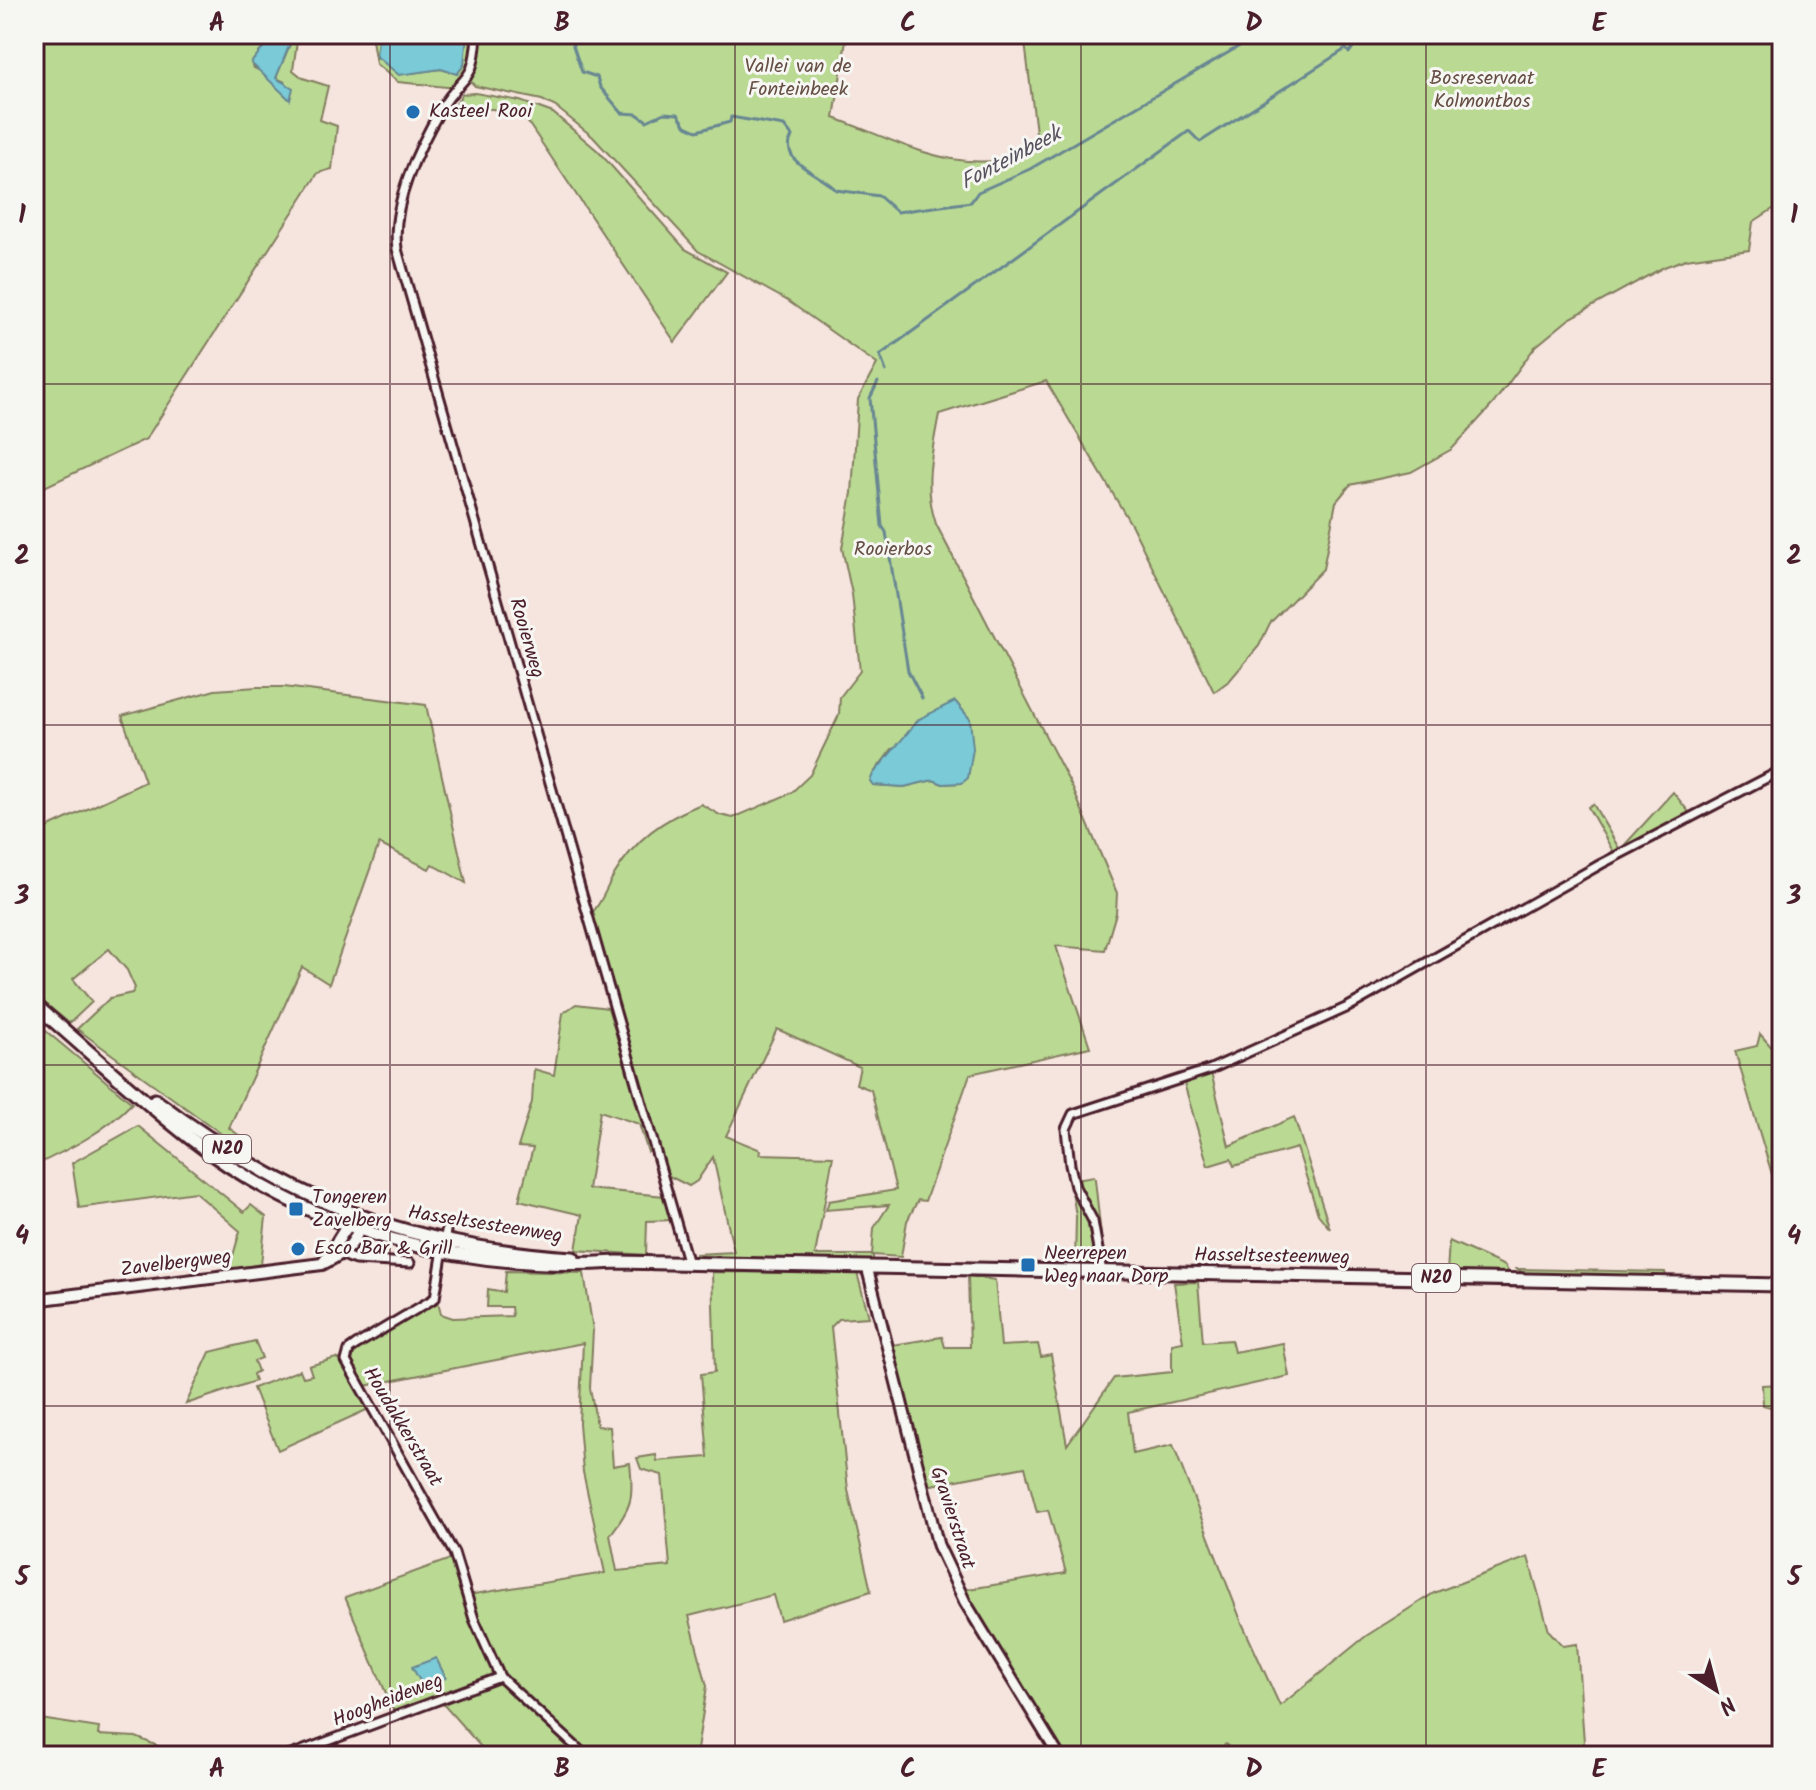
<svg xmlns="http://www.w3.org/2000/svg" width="1816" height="1790" viewBox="0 0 1816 1790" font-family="Kalam,sans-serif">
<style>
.green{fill:#bada93;stroke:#827c5f;stroke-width:2;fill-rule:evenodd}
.water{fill:#7acad7;stroke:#678692;stroke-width:2}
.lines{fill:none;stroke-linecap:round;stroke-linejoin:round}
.stream{stroke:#678692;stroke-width:3}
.minor-casing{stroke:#4a1f2b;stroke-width:13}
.tertiary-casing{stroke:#4a1f2b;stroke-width:15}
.secondary-casing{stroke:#4a1f2b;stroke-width:16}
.primary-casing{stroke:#4a1f2b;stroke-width:17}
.minor{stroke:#f6f6f2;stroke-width:7}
.tertiary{stroke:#f6f6f2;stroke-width:9}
.secondary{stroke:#f6f6f2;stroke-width:10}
.primary{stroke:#f6f6f2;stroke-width:11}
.grid{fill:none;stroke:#4a1f2b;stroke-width:2;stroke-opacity:0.55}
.poi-dot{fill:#1f6fb2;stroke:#f6f6f2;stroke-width:3}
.labels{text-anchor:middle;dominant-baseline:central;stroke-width:6;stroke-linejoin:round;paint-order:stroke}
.shield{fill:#f6f6f2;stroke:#7e6067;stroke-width:2}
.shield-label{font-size:18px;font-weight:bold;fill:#4a1f2b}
.park-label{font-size:20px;fill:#664e45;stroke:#f6f6f2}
.poi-label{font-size:20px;fill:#4a1f2b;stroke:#f6f6f2;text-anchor:start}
.street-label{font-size:20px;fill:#4a1f2b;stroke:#f6f6f2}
.water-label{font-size:22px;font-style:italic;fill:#58525f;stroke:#f6f6f2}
.neatline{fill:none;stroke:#4a1f2b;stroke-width:3}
.grid-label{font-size:26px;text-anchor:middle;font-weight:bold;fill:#4a1f2b}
</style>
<rect width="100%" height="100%" fill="#f6e5de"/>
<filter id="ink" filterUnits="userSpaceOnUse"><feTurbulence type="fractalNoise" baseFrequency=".0125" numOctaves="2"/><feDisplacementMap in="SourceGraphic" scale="16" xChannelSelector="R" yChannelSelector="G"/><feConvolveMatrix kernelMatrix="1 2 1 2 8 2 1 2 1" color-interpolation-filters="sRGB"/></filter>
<g filter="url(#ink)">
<g class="green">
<polygon points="34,34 274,34 251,63 254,68 285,82 276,78 294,34 298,34 293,70 303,78 328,86 320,120 337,126 332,169 318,173 146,439 34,492"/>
<polygon points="371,34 379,34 376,56 411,73 441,69 457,74 467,34 473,34 468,74 456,88 398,82 376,64"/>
<path d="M480,34h367l-13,84c70,25 131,64 204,31l-14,-115h758v169l-29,19 -4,28 -63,9 -22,8 -95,52 -34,28 -42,57 -41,45 -41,23 -61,13 -14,17 -13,67 -53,54 -11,23 -29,34 -16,12 -82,-166 -86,-145 -107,33c-7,38 -16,72 -3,110l137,265 44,104 -1,20 -11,37 -49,-4 34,101 -120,27 -45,127 -7,-1 -11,21 -6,36 -28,-2v7l-177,-4v-4l38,-2 -21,-95 -16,24 -8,5 -24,-12 -74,-260c11,-11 15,-26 23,-39 22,-37 48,-55 87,-71l19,11 13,3 58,-25 19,-18 29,-60 1,-18 20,-26 -8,-77 -10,-46 10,-55 6,-94 19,-35 -89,-63 -90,-50 -105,-114 -37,-30 -14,-7 -67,-14 -4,-4zM892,749l70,34 -19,1 -10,-4 -29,7 -31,-2v-11zM777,1029l83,38 -4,17 15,6 25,100 -67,11 -3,9 63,-5 -15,23 -2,27h-57l18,-99 -73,-2 1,-4 -35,-14z"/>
<polygon points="475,93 520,101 553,113 598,151 685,249 727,272 675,342 527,121 493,109 453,109 462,94"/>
<polygon points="257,687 284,687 426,705 466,883 432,864 429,869 379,844 329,984 302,967 229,1128 251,1144 245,1151 77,1029 110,998 132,993 135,988 127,970 109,949 73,979 92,1002 72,1021 69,1023 34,994 34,834 145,782 122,716 215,690"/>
<polygon points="1673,792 1692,816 1615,855 1588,807 1593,804 1620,850"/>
<polygon points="576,1004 608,1008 652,1151 648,1152 639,1124 600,1111 588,1189 665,1196 672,1220 647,1221 646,1255 576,1250 582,1215 519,1200 533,1148 518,1147 532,1102 534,1069 554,1075 563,1013"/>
<path d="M34,1021l98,82c-29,30 -61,45 -98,63v-104l3,-3z"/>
<polygon points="1760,1034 1782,1059 1782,1191 1777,1191 1735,1051 1757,1046"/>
<polygon points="1211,1072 1229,1146 1294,1117 1330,1229 1318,1214 1297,1148 1234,1166 1231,1159 1208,1166 1184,1083"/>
<polygon points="138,1126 244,1212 251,1205 266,1217 261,1264 229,1270 240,1231 195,1192 79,1208 72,1163"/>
<polygon points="1094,1176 1095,1179 1101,1236 1075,1179"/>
<polygon points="1071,1185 1090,1220 1098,1256 1092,1265 1075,1264 1076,1216"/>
<polygon points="1449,1241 1505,1266 1508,1271 1505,1274 1447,1272"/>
<polygon points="1517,1269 1665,1272 1666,1276 1525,1274"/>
<path d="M506,1271l78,2 9,57 -3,58 7,38 13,1 3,39 17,-3c4,35 2,44 -20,72l7,36 53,-5 -8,-91 -21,-6 -4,-11 19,-3 1,6 51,-4 -7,-83 14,-2 -3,-100 145,1 12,44 -30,2 -8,8 17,163 23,101 -91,29 -7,-25 -84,21 18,70 -11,70h-105l-87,-80 -36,-81 137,-22 -22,-101 -4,-49 4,-80 -219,43 -12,-23 1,-10 11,-8 74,-44 3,13 12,4 59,-2 -1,-9h-24l1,-18 16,3z"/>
<polygon points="968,1276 995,1280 1001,1346 1038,1344 1041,1357 1051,1355 1067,1445 1114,1378 1172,1372 1172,1344 1183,1342 1174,1283 1198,1282 1203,1342 1231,1340 1234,1352 1283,1343 1289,1376 1128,1412 1133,1454 1173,1445 1242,1623 1280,1706 1366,1636 1434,1593 1528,1557 1549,1631 1563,1646 1577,1644 1585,1756 1217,1756 1229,1748 1226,1744 1208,1756 1064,1756 963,1590 1066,1573 1048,1510 1037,1512 1025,1467 926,1486 892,1345 942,1337 945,1347 970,1347"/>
<polygon points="255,1341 262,1358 254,1361 258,1371 253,1374 255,1381 186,1404 210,1352"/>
<polygon points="336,1358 343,1361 371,1408 278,1450 253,1388 300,1370 303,1377 312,1375 309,1366"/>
<polygon points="1782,1384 1782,1418 1778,1409 1763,1405 1762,1385"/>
<polygon points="453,1558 467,1610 496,1675 394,1712 345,1597"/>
<polygon points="496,1682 504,1685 583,1756 489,1756 442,1703"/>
<polygon points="34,1718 99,1728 98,1735 136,1737 182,1756 34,1756"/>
</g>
<g class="water">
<polygon points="274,34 294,34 276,78 293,88 290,100 251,63"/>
<polygon points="379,34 467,34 464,65 457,74 441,69 399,75 376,56"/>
<polygon points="955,701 970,719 973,749 968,778 962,783 943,784 933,780 904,787 873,785 870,781 873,774 919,719"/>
<polygon points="436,1658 446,1678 424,1688 412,1667"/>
</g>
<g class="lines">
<g class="stream">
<path d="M569,34l13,38 15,5 3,10 22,26 15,1 10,7 17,-8 14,1 8,12 11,5 33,-9 1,-5 53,9 8,10c-14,28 31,38 44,54l43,6 18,16 74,-10 7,-10 52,-23 230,-135"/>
<polyline points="1336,34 1349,53 1354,46 1394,34"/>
<polyline points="886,371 880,355 1189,131 1200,142 1344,50"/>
<polyline points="878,382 870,398 882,526 886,532 908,671 922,698"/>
</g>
<defs>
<g id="minor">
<path d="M477,34c-3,53 -14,38 -36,75 -23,39 -50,96 -44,140l291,1015"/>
<polyline points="446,1231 435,1298 356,1345 349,1350 346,1361 454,1553 474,1619 500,1677 586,1756"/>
<polyline points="336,1252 355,1260 410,1263"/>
<polyline points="1102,1272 1093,1221 1075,1187 1070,1165 1066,1129 1073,1114 1211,1069 1348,1007 1601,864 1782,770"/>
<polyline points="288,1756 500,1677"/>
</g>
<polyline id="tertiary" points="867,1267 938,1545 965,1602 1059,1756"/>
<path id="secondary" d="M34,1300l288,-36c21,-10 40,-22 36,-47 -17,11 -22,32 -36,47"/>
<g id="primary">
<path d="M34,1004c52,44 102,92 156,134 122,95 275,134 427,124l1165,23"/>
<path d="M155,1100c134,100 250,147 418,158"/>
</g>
</defs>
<use href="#minor" class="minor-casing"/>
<use href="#tertiary" class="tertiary-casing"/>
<use href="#secondary" class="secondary-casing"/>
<use href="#primary" class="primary-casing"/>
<use href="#minor" class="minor"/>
<use href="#tertiary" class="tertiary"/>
<use href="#secondary" class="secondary"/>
<use href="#primary" class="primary"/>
</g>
</g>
<path class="grid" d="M390,34v1722M735,34v1722M1081,34v1722M1426,34v1722M34,384h1748M34,725h1748M34,1065h1748M34,1406h1748"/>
<g class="poi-dot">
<circle cx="413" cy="112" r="8"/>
<rect x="288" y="1201" width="16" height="16" rx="4"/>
<circle cx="298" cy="1249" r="8"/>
<rect x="1020" y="1257" width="16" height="16" rx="4"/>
</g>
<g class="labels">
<g class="shield">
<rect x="203" y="1135" width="48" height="28" rx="6"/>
<rect x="1412" y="1264" width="48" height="28" rx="6"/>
</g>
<g class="shield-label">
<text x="227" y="1149">N20</text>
<text x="1436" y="1278">N20</text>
</g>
<g class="park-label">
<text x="798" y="67">Vallei van de<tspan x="798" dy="23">Fonteinbeek</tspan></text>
<text x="1482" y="79">Bosreservaat<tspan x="1482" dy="23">Kolmontbos</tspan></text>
<text x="893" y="550">Rooierbos</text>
</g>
<g class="poi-label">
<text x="429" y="112">Kasteel Rooi</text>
<text x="312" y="1198">Tongeren<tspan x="312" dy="23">Zavelberg</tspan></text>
<text x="314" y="1249">Esco Bar &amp; Grill</text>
<text x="1044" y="1254">Neerrepen<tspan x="1044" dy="23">Weg naar Dorp</tspan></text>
</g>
<g class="street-label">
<text transform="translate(526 638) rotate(74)">Rooierweg</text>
<text transform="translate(485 1225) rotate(9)">Hasseltsesteenweg</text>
<text transform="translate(1272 1257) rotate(1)">Hasseltsesteenweg</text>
<text transform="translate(176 1264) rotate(-7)">Zavelbergweg</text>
<text transform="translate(402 1427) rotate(59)">Houdakkerstraat</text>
<text transform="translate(952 1518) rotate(72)">Gravierstraat</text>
<text transform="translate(388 1701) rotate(-21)">Hoogheideweg</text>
</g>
<g class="water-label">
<text transform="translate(1011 159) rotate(-28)">Fonteinbeek</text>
</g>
</g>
<rect width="1816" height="1790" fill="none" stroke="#f6f6f2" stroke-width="88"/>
<g transform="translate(1716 1690) rotate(144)" stroke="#f6f6f2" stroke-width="6" paint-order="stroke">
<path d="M0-6L14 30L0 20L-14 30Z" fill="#4a1f2b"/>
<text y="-12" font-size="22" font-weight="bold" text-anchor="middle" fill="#4a1f2b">N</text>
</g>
<rect x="44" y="44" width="1728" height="1702" class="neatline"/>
<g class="grid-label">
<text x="217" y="31">A</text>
<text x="562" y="31">B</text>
<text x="908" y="31">C</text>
<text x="1254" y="31">D</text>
<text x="1599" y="31">E</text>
<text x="22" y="223">1</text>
<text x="1794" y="223">1</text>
<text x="22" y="564">2</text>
<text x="1794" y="564">2</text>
<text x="22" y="904">3</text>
<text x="1794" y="904">3</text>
<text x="22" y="1244">4</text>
<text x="1794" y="1244">4</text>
<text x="22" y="1585">5</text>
<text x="1794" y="1585">5</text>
<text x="217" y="1777">A</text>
<text x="562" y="1777">B</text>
<text x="908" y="1777">C</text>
<text x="1254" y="1777">D</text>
<text x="1599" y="1777">E</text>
</g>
</svg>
